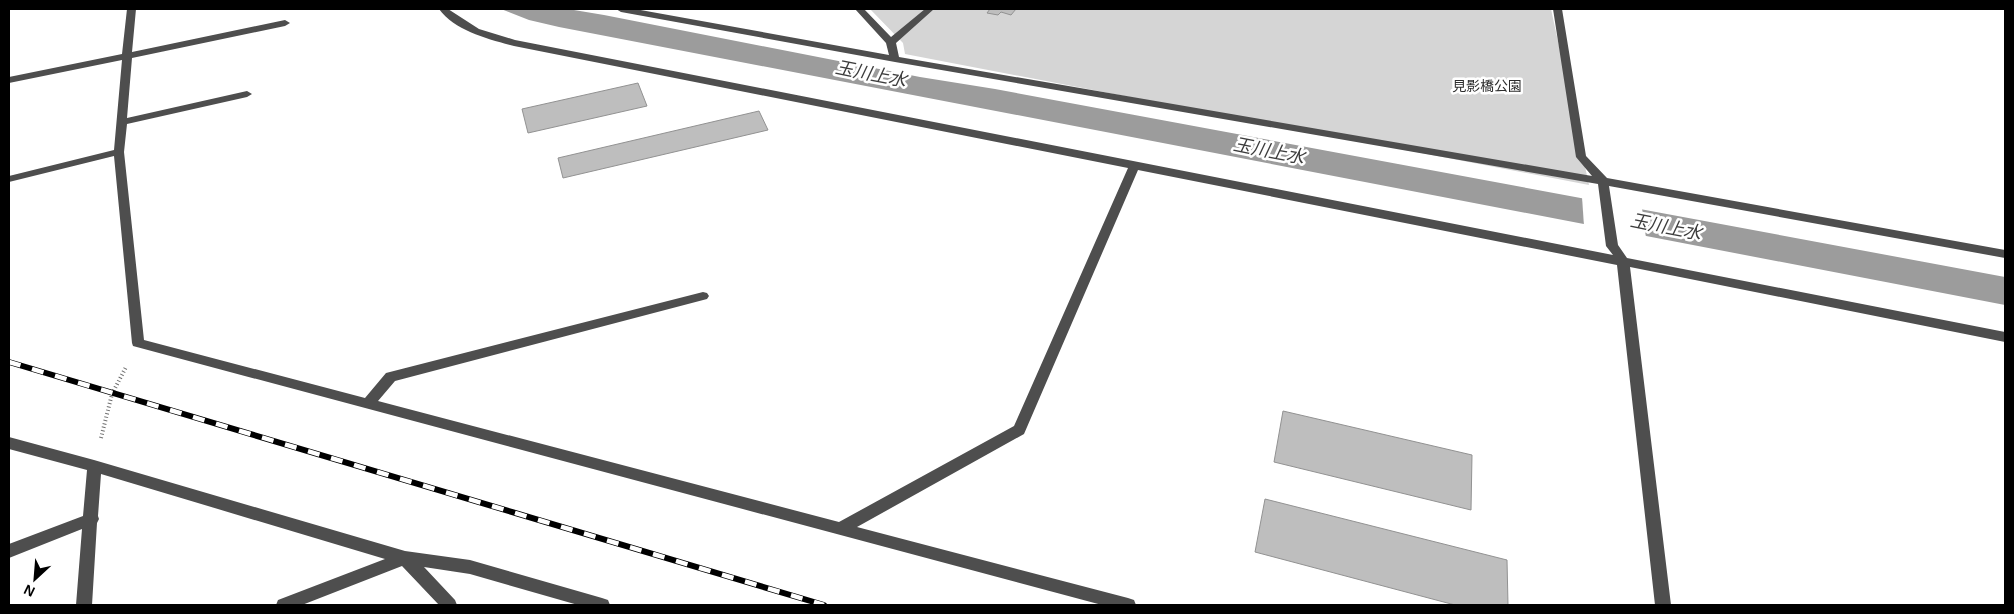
<svg xmlns="http://www.w3.org/2000/svg" width="2014" height="614" viewBox="0 0 2014 614" font-family="Arial,'Noto Sans JP',sans-serif">
<style>
.green{fill:#d5d5d5}
.water{fill:#9c9c9c}
.pier{fill:#fff}
.building{fill:#bebebe;stroke:#929292}
.lines{fill:none;stroke-linecap:round;stroke-linejoin:round}
.path{stroke:#707070;stroke-width:4;stroke-dasharray:1 2.5;stroke-linecap:butt}
.minor{fill:#4e4e4e;fill-rule:evenodd}
.rail-casing{stroke:#000;stroke-width:6}
.rail{stroke:#fff;stroke-width:4.5;stroke-dasharray:12;stroke-linecap:butt}
.labels{text-anchor:middle;dominant-baseline:central;stroke-width:5;stroke-linejoin:round;paint-order:stroke}
.far-park-label{font-size:14px;fill:#2c2c2c;stroke:#fff}
.water-label{font-size:18px;font-style:italic;fill:#3d3d3d;stroke:#fff}
</style>
<rect width="100%" height="100%" fill="#fff"/>
<polygon class="green" points="870,9 1551,9 1589,185 905,54 903,43"/>
<polygon class="water" points="501,9 568,9 604,15 920,77 995,89 2005,277 2005,305 559,27 529,20"/>
<polygon class="pier" points="1582,197 1642,208 1646,238 1584,226"/>
<g class="building">
<polygon points="990,9 1016,9 1011,15 1001,12 998,15 987,13"/>
<polygon points="638,83 647,106 528,133 522,109"/>
<polygon points="759,111 768,130 563,178 558,158"/>
<polygon points="1283,411 1472,455 1471,510 1274,462"/>
<polygon points="1265,499 1507,560 1508,605 1455,605 1255,552"/>
</g>
<g class="lines">
<polyline class="path" points="101,438 112,394 126,367"/>
<g class="minor">
<path d="M127,9h9l-4,43 153,-32 5,3 -5,3 -153,32 -5,60 120,-27 5,3 -5,3 -120,27 -3,28 20,188 221,58 21,-25 317,-81 4,1 2,3 -2,3 -312,82 -17,20 461,121 175,-96 114,-258 -614,-122c-26,-7 -59,-15 -75,-37h9l31,20 36,11 1098,215 -7,-9 -8,-62 -703,-122 -274,-50 -5,-3h19l254,46 -3,-12 -31,-34h9l27,28 34,-28h9l-38,34 3,14 693,119 -16,-19 -23,-148h9l24,147 21,22 398,72v8l-396,-72 9,59 9,13 378,74v10l-375,-75 41,338h-16l-38,-340 -479,-95 -114,264 -167,93 271,71 6,2 2,5h-34l-969,-259 -1,-3 -18,-187 -105,26v-6l105,-26 8,-90 -113,23v-6l113,-23z"/>
<polygon points="9,437 94,460 405,551 470,560 602,598 608,600 610,605 578,605 470,574 424,567 455,600 457,605 439,605 402,566 302,605 276,605 278,600 385,559 101,474 98,516 99,519 97,523 92,605 76,605 82,529 9,558 9,544 83,516 87,470 9,449"/>
</g>
<defs>
<polyline id="rail" points="9,362 824,605"/>
</defs>
<use href="#rail" class="rail-casing"/>
<use href="#rail" class="rail"/>
</g>
<g class="labels">
<g class="far-park-label">
<text x="1487" y="86">見影橋公園</text>
</g>
<g class="water-label">
<text transform="translate(871 74) rotate(11)">玉川上水</text>
<text transform="translate(1269 151) rotate(11)">玉川上水</text>
<text transform="translate(1666 227) rotate(11)">玉川上水</text>
</g>
</g>
<rect width="2014" height="614" fill="none" stroke="#000000" stroke-width="20"/>
<g transform="translate(35 579) rotate(206)" stroke="#ffffff" stroke-width="4" paint-order="stroke">
<path d="M0-4L9 19L0 12L-9 19Z" fill="#000000"/>
<text y="-8" font-size="14" font-weight="bold" text-anchor="middle" fill="#000000">N</text>
</g>
</svg>
